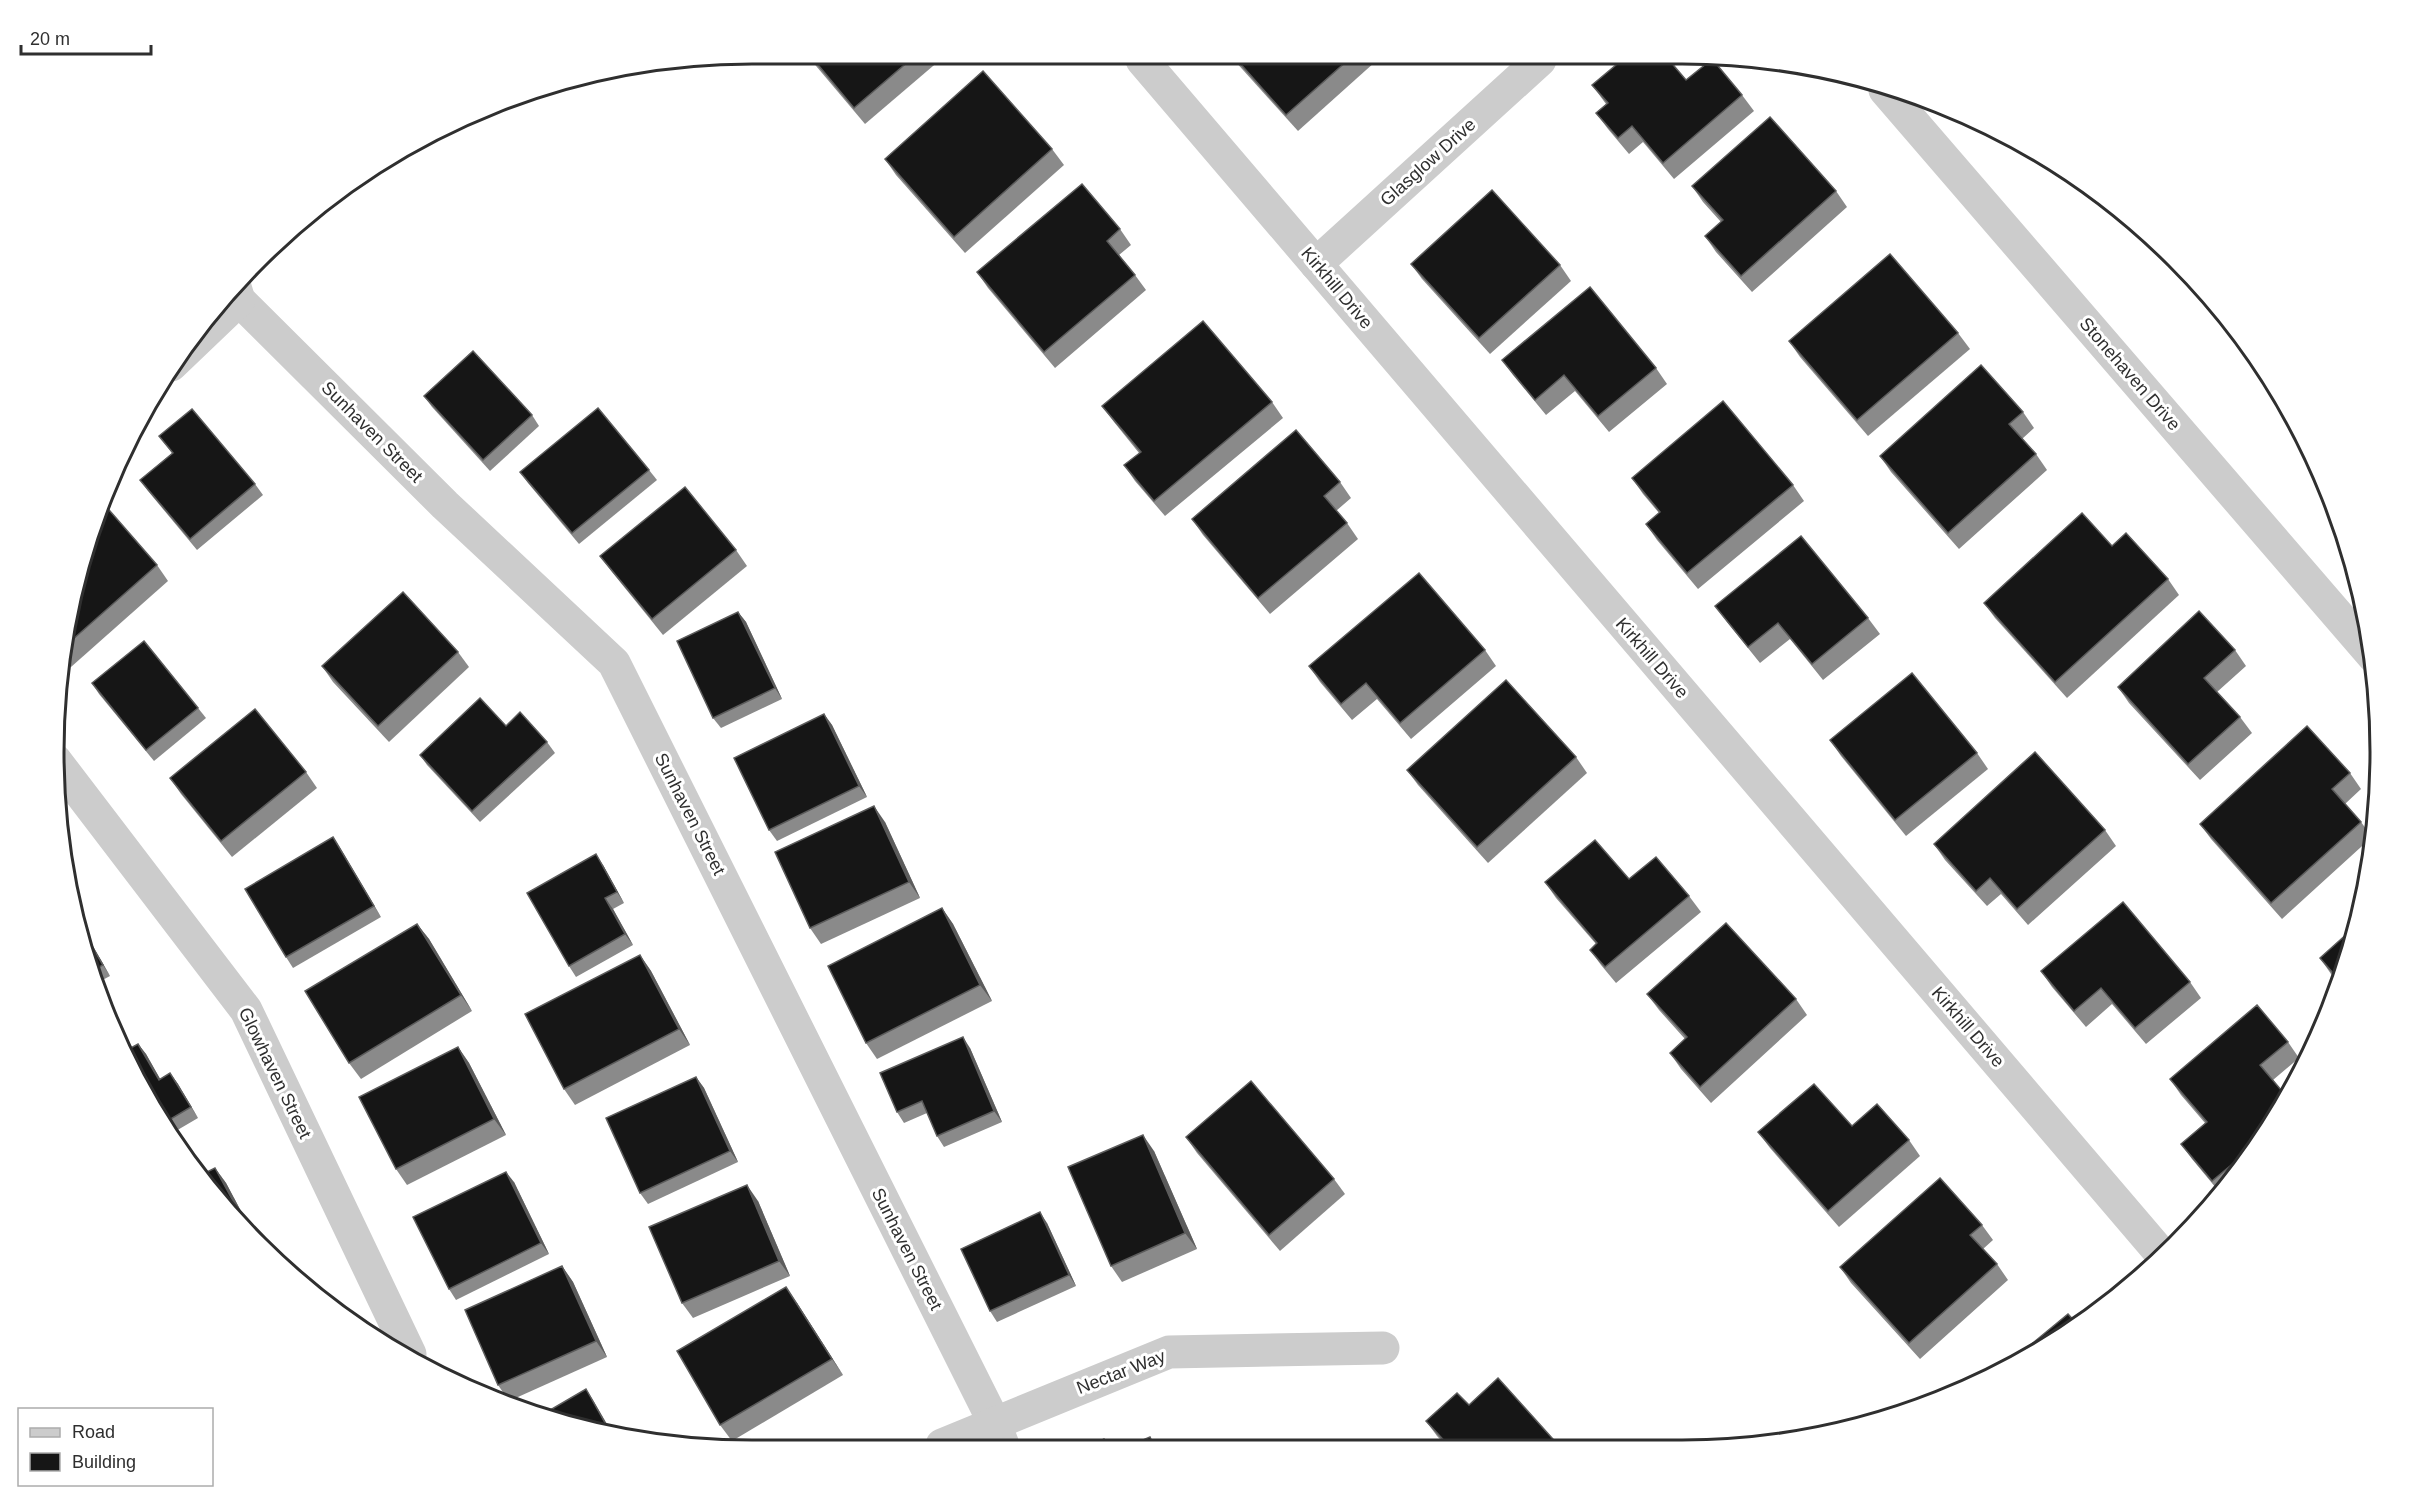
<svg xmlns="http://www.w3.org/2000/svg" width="2435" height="1504" viewBox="0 0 2435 1504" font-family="Arial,sans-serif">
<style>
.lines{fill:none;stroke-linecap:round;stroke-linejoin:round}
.minor{stroke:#ccc;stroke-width:33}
.wall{fill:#8a8a8a}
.shaded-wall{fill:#5c5c5c}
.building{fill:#161616;stroke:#5c5c5c;stroke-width:1.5}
.labels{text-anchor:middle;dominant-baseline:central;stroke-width:6;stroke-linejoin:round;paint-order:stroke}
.street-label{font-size:18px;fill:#2f2f2f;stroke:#fff}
.rim{fill:none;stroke:#2f2f2f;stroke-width:3}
</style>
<rect width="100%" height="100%" fill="#fff"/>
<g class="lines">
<g class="minor">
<polyline points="1142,60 2163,1256"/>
<polyline points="1885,90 2374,657"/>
<polyline points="1316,264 1540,60"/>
<polyline points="235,287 239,300 445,505 614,663 994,1422 1003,1445"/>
<polyline points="171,365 239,300"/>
<polyline points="55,760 246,1010 410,1354"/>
<polyline points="942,1445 1169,1352 1383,1348"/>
</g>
</g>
<g class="wall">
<polygon points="811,60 940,60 865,124"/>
<polygon points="1234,60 1373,60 1375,62 1298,131"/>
<polygon points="1592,85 1742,95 1754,111 1674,179 1643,142 1629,154 1608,129 1596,113 1606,104"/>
<polygon points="1052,149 1064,165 965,253 896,175 885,159"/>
<polygon points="1692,186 1836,191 1847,207 1752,292 1716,252 1705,236 1721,222 1703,202"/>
<polygon points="1120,229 1131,245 1119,255 1135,275 1146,290 1055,368 988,288 977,272"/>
<polygon points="1411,264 1560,265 1571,281 1490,354 1422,279"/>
<polygon points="2186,272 2208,292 2218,308"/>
<polygon points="1958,333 1970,349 1868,436 1800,357 1789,341"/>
<polygon points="1502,360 1656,368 1667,384 1609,432 1575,391 1546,415 1513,375"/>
<polygon points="424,396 532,415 539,426 490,471 432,407"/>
<polygon points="1272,402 1283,418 1165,516 1135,481 1124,465 1139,453 1114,422 1102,406"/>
<polygon points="2023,412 2034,428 2022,439 2036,454 2047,470 1959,549 1891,472 1880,456"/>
<polygon points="159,436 255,484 263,495 197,550 148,491 140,480 172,453"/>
<polygon points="649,470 657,480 579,544 528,483 520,472"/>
<polygon points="1632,478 1793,485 1804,501 1698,589 1657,540 1646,524 1659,513 1643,494"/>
<polygon points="1340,482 1351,498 1336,511 1347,523 1358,539 1270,614 1203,535 1192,519"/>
<polygon points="91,528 157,565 168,581 71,667 61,656"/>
<polygon points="2112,546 2168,579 2179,595 2067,698 1995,618 1984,603"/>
<polygon points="736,550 747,566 663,635 612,572 600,556"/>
<polygon points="1715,606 1868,618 1880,634 1823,680 1790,639 1760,663 1727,622"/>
<polygon points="738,612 746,622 782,699 721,728 713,718"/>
<polygon points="1485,650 1496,666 1411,739 1377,699 1352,720 1320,682 1309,666"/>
<polygon points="2235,650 2246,666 2217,692 2240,717 2252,733 2200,780 2129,703 2118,687"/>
<polygon points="458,652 469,667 389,742 333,682 322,666"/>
<polygon points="92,683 198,708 206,718 154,761 99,694"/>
<polygon points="824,714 832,725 867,797 777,841 769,830"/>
<polygon points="506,726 547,742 555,753 480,822 427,765 420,755"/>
<polygon points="1830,740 1977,753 1988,769 1906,836 1841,756"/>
<polygon points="1576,757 1587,773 1488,863 1418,785 1407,770"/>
<polygon points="306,772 317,788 232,857 181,794 170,778"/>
<polygon points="2350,773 2361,789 2345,804 2361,822 2372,837 2282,919 2211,839 2200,824"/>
<polygon points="885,822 920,898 821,944 810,928"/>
<polygon points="2105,830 2116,846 2028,925 2001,894 1987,906 1945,860 1934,844"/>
<polygon points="333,837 340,848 381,917 293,968 286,957"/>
<polygon points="603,865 624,903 613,909 633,945 576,977 569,966"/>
<polygon points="1629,879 1689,896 1701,912 1616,983 1601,965 1590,950 1596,944 1556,898 1545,882"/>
<polygon points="942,908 953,924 992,1001 877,1059 866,1043"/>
<polygon points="417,924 429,939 472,1011 361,1079 349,1063"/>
<polygon points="82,930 90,941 110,976 97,983 117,1017 112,1020 91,976 80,931"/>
<polygon points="2357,932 2338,983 2331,974 2320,958"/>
<polygon points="640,955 651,971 690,1045 575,1105 564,1089"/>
<polygon points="2041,971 2190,982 2201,998 2146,1044 2112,1004 2086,1027 2052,987"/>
<polygon points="1647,994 1796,999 1807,1015 1711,1103 1681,1069 1670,1053 1685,1039 1659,1010"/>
<polygon points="2288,1042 2299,1058 2273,1080 2287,1097 2237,1177 2221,1194 2192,1159 2181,1144 2205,1123 2181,1095 2170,1079"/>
<polygon points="138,1044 146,1054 160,1079 170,1073 178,1084 198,1118 169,1135 127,1050"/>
<polygon points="458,1047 469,1063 506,1135 407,1185 396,1169"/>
<polygon points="970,1048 1002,1122 944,1147 937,1136 927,1113 904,1123 897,1112"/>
<polygon points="696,1077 704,1088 738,1162 648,1204 640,1193"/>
<polygon points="1852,1126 1909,1140 1920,1156 1839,1227 1770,1148 1758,1132"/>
<polygon points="1186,1137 1334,1179 1345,1194 1280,1251 1197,1153"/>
<polygon points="1154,1151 1197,1249 1122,1282 1111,1266"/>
<polygon points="215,1168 226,1183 250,1228 245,1230 201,1175"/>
<polygon points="514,1182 549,1254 456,1300 449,1289"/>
<polygon points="758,1201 790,1276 693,1318 682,1303"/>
<polygon points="1047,1223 1076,1286 997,1322 990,1311"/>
<polygon points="1982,1225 1993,1240 1983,1249 1997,1264 2008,1280 1920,1359 1851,1283 1840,1267"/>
<polygon points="562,1266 573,1282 607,1357 509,1401 498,1385"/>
<polygon points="797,1303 843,1375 732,1441 720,1425"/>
<polygon points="1469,1405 1561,1448 1447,1447 1437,1436 1426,1421"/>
</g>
<g class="shaded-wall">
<polygon points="738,612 746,622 782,699 775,688"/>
<polygon points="824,714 832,725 867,797 859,786"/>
<polygon points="874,806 885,822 920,898 909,882"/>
<polygon points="333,837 340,848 381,917 374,906"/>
<polygon points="596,854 603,865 624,903 617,892"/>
<polygon points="605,898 613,909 633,945 625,934"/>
<polygon points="942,908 953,924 992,1001 980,985"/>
<polygon points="417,924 429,939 472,1011 461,995"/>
<polygon points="82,930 90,941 110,976 103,965"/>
<polygon points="640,955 651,971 690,1045 679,1029"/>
<polygon points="90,973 97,983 117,1017 110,1006"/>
<polygon points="963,1037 970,1048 1002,1122 994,1111"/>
<polygon points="138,1044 146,1054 167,1091 159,1080"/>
<polygon points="458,1047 469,1063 506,1135 494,1119"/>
<polygon points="170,1073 178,1084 198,1118 191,1107"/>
<polygon points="696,1077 704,1088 738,1162 730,1151"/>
<polygon points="1143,1135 1154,1151 1197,1249 1185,1233"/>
<polygon points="215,1168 226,1183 250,1228 239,1212"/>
<polygon points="506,1172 514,1182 549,1254 541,1243"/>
<polygon points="747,1185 758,1201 790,1276 779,1261"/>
<polygon points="1040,1212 1047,1223 1076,1286 1069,1275"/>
<polygon points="562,1266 573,1282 607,1357 596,1341"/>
<polygon points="786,1287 797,1303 843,1375 832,1359"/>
<polygon points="586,1389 593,1400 611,1431 609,1430"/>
</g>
<g class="building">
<polygon points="814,60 910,60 854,108"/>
<polygon points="1237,60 1348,60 1286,115"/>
<polygon points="1622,60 1669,60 1686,80 1711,60 1713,60 1742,95 1663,163 1632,126 1618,138 1596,113 1608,103 1592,85"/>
<polygon points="983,71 1052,149 954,237 885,159"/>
<polygon points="1770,117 1836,191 1741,276 1705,236 1723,220 1692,186"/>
<polygon points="1082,184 1120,229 1107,241 1135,275 1044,352 977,272"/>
<polygon points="1492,190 1560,265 1479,338 1411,264"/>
<polygon points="1890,254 1958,333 1857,420 1789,341"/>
<polygon points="1590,287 1656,368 1598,416 1564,375 1535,400 1502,360"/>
<polygon points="1203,321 1272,402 1154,501 1124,465 1141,452 1102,406"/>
<polygon points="473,351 532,415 483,460 424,396"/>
<polygon points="1981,365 2023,412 2009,424 2036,454 1948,533 1880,456"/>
<polygon points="1723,401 1793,485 1687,573 1646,524 1660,512 1632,478"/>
<polygon points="598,408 649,470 572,533 520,472"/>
<polygon points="192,409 255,484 190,539 140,480 173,453 159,436"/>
<polygon points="1296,430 1340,482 1324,496 1347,523 1258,598 1192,519"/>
<polygon points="685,487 736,550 652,619 600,556"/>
<polygon points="103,503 157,565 63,648 91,528"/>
<polygon points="2082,513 2112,546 2126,533 2168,579 2055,682 1984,603"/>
<polygon points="1801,536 1868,618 1812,664 1778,623 1748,647 1715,606"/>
<polygon points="1419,573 1485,650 1400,723 1366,683 1341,704 1309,666"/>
<polygon points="403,592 458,652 378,726 322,666"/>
<polygon points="2199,611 2235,650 2204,678 2240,717 2188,764 2118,687"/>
<polygon points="738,612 775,688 713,718 677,641"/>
<polygon points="144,641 198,708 146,750 92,683"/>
<polygon points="1912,673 1977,753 1895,820 1830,740"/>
<polygon points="1506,680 1576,757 1477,847 1407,770"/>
<polygon points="480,698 506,726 520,712 547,742 472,811 420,755"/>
<polygon points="255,709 306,772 221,841 170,778"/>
<polygon points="824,714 859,786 769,830 734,758"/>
<polygon points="2307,726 2350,773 2332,789 2361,822 2271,903 2200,824"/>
<polygon points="2035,752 2105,830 2017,909 1990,878 1976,891 1934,844"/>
<polygon points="874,806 909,882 810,928 775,852"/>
<polygon points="333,837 374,906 286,957 245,889"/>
<polygon points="1595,840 1629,879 1656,857 1689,896 1605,967 1590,950 1597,943 1545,882"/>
<polygon points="596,854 617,892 605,898 625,934 569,966 527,893"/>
<polygon points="2123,902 2190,982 2135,1028 2101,988 2074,1011 2041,971"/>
<polygon points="942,908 980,985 866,1043 828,966"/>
<polygon points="1726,923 1796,999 1700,1087 1670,1053 1687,1037 1647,994"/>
<polygon points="2359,923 2357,932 2339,980 2320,958"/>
<polygon points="417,924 461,995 349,1063 305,991"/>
<polygon points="82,930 103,965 90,972 80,931"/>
<polygon points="640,955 679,1029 564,1089 525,1014"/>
<polygon points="90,974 110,1006 106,1008 91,976"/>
<polygon points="2257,1005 2288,1042 2260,1065 2287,1097 2259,1142 2212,1181 2181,1144 2207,1122 2170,1079"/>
<polygon points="963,1037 994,1111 937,1136 922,1101 897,1112 880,1073"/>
<polygon points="138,1044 159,1080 170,1073 191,1107 164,1123 127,1050"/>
<polygon points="458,1047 494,1119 396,1169 359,1097"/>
<polygon points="696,1077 730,1151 640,1193 606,1118"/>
<polygon points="1251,1081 1334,1179 1269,1235 1186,1137"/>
<polygon points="1814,1084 1852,1126 1877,1104 1909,1140 1828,1211 1758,1132"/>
<polygon points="1143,1135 1185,1233 1111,1266 1068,1167"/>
<polygon points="215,1168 239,1212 233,1215 201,1175"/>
<polygon points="506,1172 541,1243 449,1289 413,1217"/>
<polygon points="1940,1178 1982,1225 1970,1235 1997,1264 1909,1343 1840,1267"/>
<polygon points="747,1185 779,1261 682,1303 649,1227"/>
<polygon points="1040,1212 1069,1275 990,1311 961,1249"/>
<polygon points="562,1266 596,1341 498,1385 465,1310"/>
<polygon points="786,1287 832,1359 720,1425 677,1351"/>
<polygon points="2068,1314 2077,1324 2032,1357 2000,1370"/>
<polygon points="1498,1378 1561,1448 1450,1447 1426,1421 1457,1393 1469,1405"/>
<polygon points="586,1389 609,1430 545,1413"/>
<polygon points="1150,1437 1154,1446 1129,1446"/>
<polygon points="1104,1439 1107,1446 1089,1446"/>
</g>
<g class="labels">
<g class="street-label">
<text transform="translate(1428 162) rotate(-42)">Glasglow Drive</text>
<text transform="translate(1337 288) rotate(50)">Kirkhill Drive</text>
<text transform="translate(2130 374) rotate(49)">Stonehaven Drive</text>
<text transform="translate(372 432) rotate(45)">Sunhaven Street</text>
<text transform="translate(1652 658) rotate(49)">Kirkhill Drive</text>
<text transform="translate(690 814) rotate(63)">Sunhaven Street</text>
<text transform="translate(1968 1027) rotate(49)">Kirkhill Drive</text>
<text transform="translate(275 1073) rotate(64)">Glowhaven Street</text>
<text transform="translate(907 1249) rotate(63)">Sunhaven Street</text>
<text transform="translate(1121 1372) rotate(-21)">Nectar Way</text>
</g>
</g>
<path d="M0 0H2435V1504H0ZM752 64H1682A688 688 0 0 1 2370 752V752A688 688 0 0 1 1682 1440H752A688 688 0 0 1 64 752V752A688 688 0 0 1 752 64Z" fill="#fff" fill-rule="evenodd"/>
<path class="rim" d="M752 64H1682A688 688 0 0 1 2370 752V752A688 688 0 0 1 1682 1440H752A688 688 0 0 1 64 752V752A688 688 0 0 1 752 64Z"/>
<rect x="18" y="1408" width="195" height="78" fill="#ffffff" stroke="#acacac" stroke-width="1.5"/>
<rect x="30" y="1428" width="30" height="9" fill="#cccccc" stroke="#acacac" stroke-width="1.5"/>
<text x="72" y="1438" font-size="18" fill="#2f2f2f">Road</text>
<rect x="30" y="1453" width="30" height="18" fill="#161616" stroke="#acacac" stroke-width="1.5"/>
<text x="72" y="1468" font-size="18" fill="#2f2f2f">Building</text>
<path d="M21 45v9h130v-9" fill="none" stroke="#2f2f2f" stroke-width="3"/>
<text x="30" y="45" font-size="18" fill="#2f2f2f" stroke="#ffffff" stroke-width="4.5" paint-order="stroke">20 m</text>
</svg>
